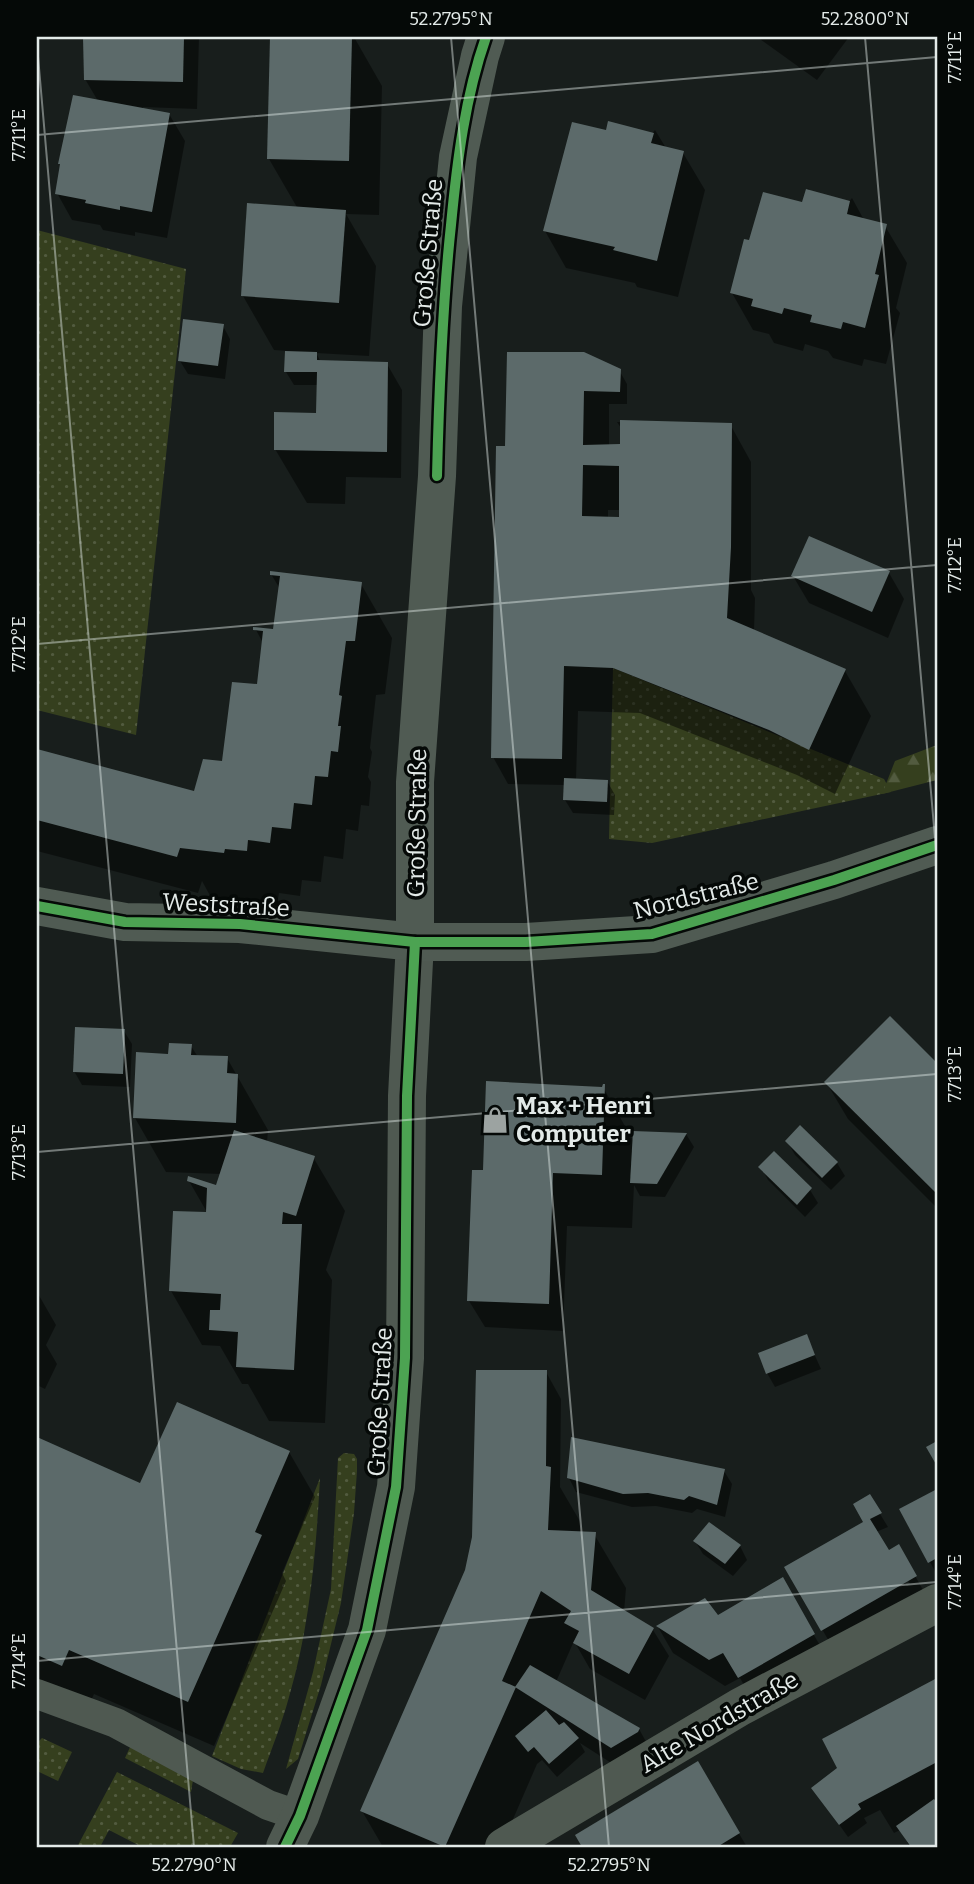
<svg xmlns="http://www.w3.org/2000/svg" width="974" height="1884" viewBox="0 0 974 1884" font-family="Bitter,serif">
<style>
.green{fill:url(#green-dots)}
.forest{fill:url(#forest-firs)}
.shadow{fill:#0007;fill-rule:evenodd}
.building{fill:#5c6a6a;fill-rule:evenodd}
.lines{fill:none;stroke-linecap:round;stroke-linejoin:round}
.lane{stroke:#4f5951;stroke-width:30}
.street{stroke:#4f5951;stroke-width:38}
.secondary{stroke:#505b53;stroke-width:38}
.cycleway-casing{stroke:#050907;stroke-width:15}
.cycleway{stroke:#4ca352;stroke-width:10}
.ticks{fill:none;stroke:#e3eae8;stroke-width:2;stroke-opacity:0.45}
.labels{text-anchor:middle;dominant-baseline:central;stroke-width:7;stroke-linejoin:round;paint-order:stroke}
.street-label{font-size:24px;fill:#e3eae8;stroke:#050907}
.poi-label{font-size:24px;font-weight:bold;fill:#e3eae8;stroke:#050907;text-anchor:start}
.neatline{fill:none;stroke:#e3eae8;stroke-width:2.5}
.ticks-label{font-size:18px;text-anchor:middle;fill:#e3eae8}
</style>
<defs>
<pattern id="green-dots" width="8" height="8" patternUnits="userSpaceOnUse" patternTransform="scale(1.75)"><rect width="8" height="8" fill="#353f1e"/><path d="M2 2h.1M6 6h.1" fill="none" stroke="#525b3f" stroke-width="1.8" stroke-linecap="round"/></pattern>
<pattern id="forest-firs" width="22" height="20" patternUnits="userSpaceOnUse" patternTransform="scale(1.75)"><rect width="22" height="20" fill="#353f1e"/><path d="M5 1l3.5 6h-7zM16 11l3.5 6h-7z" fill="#525b3f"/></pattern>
</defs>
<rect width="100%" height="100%" fill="#181e1c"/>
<g class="green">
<polygon points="37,230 186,269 136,735 37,710"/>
<polygon points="613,668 884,779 891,792 652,843 609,839"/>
<polygon points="344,1453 354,1454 357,1459 357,1471 354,1513 341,1603 321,1685 298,1759 286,1769 313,1672 331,1589 338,1458"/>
<path d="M320,1478c-4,74 -10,148 -31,219 -7,26 -17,51 -26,76l-22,-4 -29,-13z"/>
<polygon points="42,1738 72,1752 58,1781 37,1771 37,1743"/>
<polygon points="131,1745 193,1780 191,1792 125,1758"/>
<polygon points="117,1772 238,1833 230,1847 142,1847 109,1830 100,1847 77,1847"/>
</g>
<polygon class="forest" points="937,745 937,780 882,794 895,761"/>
<g class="shadow">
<polygon points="85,37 199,37 197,109 143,107 143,109 169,114 185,141 167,238 135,232 135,236 103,230 100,225 72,220 57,193 98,101 85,79"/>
<polygon points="272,37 354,37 382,86 379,215 346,214 376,266 369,356 316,353 321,362 387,364 402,390 401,478 346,477 345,504 307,503 275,449 318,415 318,385 294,385 286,372 287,351 274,350 243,296 298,209 269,159"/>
<polygon points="757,37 849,37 817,80"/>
<polygon points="655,130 666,148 683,153 705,190 678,297 637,287 635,283 566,268 545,231 607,132 651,135"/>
<polygon points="808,188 811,194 848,203 852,198 864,220 885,226 907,263 896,308 900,313 886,364 864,359 862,366 833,358 828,351 805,344 803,351 774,343 769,334 753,330 732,293 750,243 803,204"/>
<polygon points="223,326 230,339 225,379 188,374 180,361"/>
<path d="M509,353l110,17 8,14v20h-18v43l13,1 1,-17 -6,-9 113,2 21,38v128l4,8 -1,33 91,40 26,45 -36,78 -38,-19 -157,-62 -62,-2 -2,69 31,1 8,14 -1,20 -41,-2 -8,-13v-15l-57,-1 -15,-27 14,-309zM608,510h13l-1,9h-12z"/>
<polygon points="889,573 904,599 888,638 809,603 793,576"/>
<polygon points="271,574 361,584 392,638 385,694 376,695 370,748 372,752 368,777 371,782 369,806 361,805 358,831 346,829 343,859 324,856 321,882 302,880 300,896 279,893 277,905 255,902 255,906 213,901 202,881 198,893 37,851 37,751 196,794 224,763 258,686 263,643 256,630 274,631 280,589"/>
<polygon points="890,1019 937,1066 937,1208 848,1119 826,1082"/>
<polygon points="124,1031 132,1044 130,1087 82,1085 74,1071"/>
<polygon points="191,1046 198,1057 227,1058 268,1130 267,1143 313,1157 345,1211 326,1270 332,1280 325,1423 269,1421 248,1384 242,1384 220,1346 202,1345 171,1291 208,1214 189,1181 217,1187 221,1174 166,1172 135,1118 170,1055"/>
<polygon points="604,1089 634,1142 635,1133 686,1134 694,1147 665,1197 640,1196 634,1185 632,1228 567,1226 563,1331 485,1327 469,1301 486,1172"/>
<polygon points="787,1141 837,1163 845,1176 831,1190 795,1155"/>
<polygon points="761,1167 810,1190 818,1203 805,1217 768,1180"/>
<polygon points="37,1292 56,1325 46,1345 57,1364 45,1389 37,1385"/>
<polygon points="806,1336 821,1369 775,1387 767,1373"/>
<polygon points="546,1372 561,1399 560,1487 581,1523 581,1533 594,1534 626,1588 624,1612 653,1630 669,1656 645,1700 590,1669 574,1641 556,1682 639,1729 654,1756 627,1773 580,1743 585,1752 557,1777 542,1760 537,1764 501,1847 383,1847 362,1811 467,1570"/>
<polygon points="37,1439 141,1485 289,1452 315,1497 282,1573 286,1581 214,1746 94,1694 87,1710 37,1688"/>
<polygon points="724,1471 732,1484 725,1517 697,1509 692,1513 656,1506 632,1507 576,1492 569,1478"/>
<polygon points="937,1490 937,1575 902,1510"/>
<polygon points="869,1496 888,1527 876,1532 907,1586 910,1584 891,1551 899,1547 923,1590 838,1657 787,1568 865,1523"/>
<polygon points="695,1541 740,1546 747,1560 733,1576 703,1554"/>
<polygon points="782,1580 829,1661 755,1704 740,1678 725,1686 673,1653 658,1627 718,1617"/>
<polygon points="937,1680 937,1847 910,1847 900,1830 894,1833 880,1810 864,1818 867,1823 848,1837 813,1788 846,1781 824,1740"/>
<polygon points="697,1763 747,1847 584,1847 577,1835"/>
</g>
<g class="building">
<polygon points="83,37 184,37 183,82 84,80"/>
<polygon points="270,37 352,37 349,161 267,159"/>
<polygon points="73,95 170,113 152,212 120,206 120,210 85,203 86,200 55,194 60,164 58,164"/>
<polygon points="608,121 654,133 651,143 684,151 657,261 613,250 615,247 543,231 572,122 606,130"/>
<polygon points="806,189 850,201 847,214 887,224 875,274 879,275 865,328 843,322 841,329 810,322 812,315 784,308 782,314 751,306 753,299 730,293 744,239 749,240 763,192 802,202"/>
<polygon points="247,203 346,210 339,303 241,296"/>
<polygon points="183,319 224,324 218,366 178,361"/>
<polygon points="285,351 317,352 317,360 388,362 387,452 274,450 274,412 316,413 317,372 284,372"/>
<path d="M507,352h77l37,17 -1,23 -36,-1 -1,54 37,-1v-24l112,3 -1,124 -4,71 119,51 -37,81 -40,-20 -156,-62 -49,-2 -2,93 -71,-1 5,-312h9zM583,465l36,1v51l-37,-1z"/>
<polygon points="809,536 890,571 872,612 791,576"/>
<polygon points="270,571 362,582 355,641 346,641 339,695 342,696 338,726 341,726 338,752 331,751 328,777 315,776 312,805 294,803 291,829 272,827 270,843 248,840 247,851 225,849 224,853 180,848 177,857 37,820 37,749 194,791 203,759 222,761 232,682 257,684 263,631 253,630 253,627 273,629 280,576 270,575"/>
<polygon points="564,778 608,780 607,802 563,800"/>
<polygon points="890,1016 937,1063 937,1194 824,1082"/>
<polygon points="75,1027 125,1029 123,1074 73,1072"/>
<polygon points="169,1043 192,1044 191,1055 228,1056 227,1073 238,1074 236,1123 133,1118 136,1052 168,1054"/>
<polygon points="486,1081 602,1087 603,1084 605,1084 602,1175 553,1173 549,1304 467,1301 472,1170 483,1170"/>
<polygon points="800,1125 838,1162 822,1178 785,1141"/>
<polygon points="234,1130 315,1156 296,1216 283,1212 282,1224 302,1224 294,1370 236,1367 238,1332 209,1330 210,1310 220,1310 221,1294 169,1291 173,1211 206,1212 207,1188 187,1181 188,1176 216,1185"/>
<polygon points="633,1131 687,1133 657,1184 630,1183"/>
<polygon points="774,1151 812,1188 797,1205 758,1167"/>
<polygon points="807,1334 815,1355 766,1374 758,1353"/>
<polygon points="476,1370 547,1370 546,1466 551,1467 548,1530 596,1532 591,1590 654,1628 629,1674 573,1643 579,1631 564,1623 571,1611 541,1591 502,1681 516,1687 445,1847 360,1811 465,1570 472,1537"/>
<polygon points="177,1402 290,1451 255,1532 262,1535 188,1702 69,1650 62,1666 37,1655 37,1437 140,1483"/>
<polygon points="571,1437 725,1469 717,1505 689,1496 684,1500 648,1493 623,1494 567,1478"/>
<polygon points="937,1441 937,1466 926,1447"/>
<polygon points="937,1489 937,1558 928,1563 899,1509"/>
<polygon points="870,1494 882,1513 870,1519 889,1550 899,1544 917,1576 821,1631 784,1567 863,1522 853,1504"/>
<polygon points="709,1522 741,1545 725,1564 693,1541"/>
<polygon points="783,1577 815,1634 738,1678 723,1653 709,1660 656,1626 705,1598 718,1615"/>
<polygon points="530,1665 640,1728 638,1732 611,1748 515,1687"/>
<polygon points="937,1678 937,1762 858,1804 861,1809 839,1825 811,1788 837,1768 822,1739"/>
<polygon points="546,1710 559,1725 564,1722 579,1738 549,1764 534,1747 528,1752 515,1736"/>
<polygon points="698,1761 740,1833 717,1847 582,1847 575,1835"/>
<polygon points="934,1799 937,1803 937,1847 911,1847 896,1826"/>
</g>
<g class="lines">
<polyline class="lane" points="37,1694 116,1723 268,1805 300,1816"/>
<g class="street">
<polyline points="285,1847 300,1816 367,1630 396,1487 405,1358 407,1096 415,942"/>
<polyline points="504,1847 740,1707 937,1603"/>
</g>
<g class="secondary">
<polyline points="37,906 125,922 240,924 415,942 526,942 652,934 834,880 937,845"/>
<polyline points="415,942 415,782 437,476 443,306 458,157 480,56 486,37"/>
</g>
<defs>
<g id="cycleway">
<path d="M437,476c2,-84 5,-167 14,-251 6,-63 14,-128 35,-188"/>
<polyline points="37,906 125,922 240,924 415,942 526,942 652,934 834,880 937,845"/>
<polyline points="285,1847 300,1816 367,1630 396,1487 405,1358 407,1096 415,942"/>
</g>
</defs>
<use href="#cycleway" class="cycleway-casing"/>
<use href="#cycleway" class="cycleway"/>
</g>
<path class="ticks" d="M451,37l158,1810M865,37l72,824M37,45l157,1802M37,135l900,-78M37,644l900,-79M37,1152l900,-78M37,1661l900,-79"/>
<defs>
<symbol id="shop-bare" viewBox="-9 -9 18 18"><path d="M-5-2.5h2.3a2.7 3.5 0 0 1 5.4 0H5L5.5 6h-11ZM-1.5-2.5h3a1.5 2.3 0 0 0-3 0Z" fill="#9ca3a1" stroke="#050907" stroke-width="2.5" paint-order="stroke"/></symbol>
</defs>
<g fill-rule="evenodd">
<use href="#shop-bare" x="476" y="1101" width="38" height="38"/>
</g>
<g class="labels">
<g class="street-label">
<text transform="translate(428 253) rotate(-85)">Große Straße</text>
<text transform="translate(417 823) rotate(-89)">Große Straße</text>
<text transform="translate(696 896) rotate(-14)">Nordstraße</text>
<text transform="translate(226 905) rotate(3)">Weststraße</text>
<text transform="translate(380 1402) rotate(-87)">Große Straße</text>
<text transform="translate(719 1722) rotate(-30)">Alte Nordstraße</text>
</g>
<g class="poi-label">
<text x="516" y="1106">Max + Henri<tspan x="516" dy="28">Computer</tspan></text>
</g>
</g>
<rect width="974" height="1884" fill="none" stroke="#050907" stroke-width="77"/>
<rect x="38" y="38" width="898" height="1808" class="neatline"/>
<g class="ticks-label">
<text x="451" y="25">52.2795°N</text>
<text x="865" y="25">52.2800°N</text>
<text transform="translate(955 57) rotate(-90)" y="6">7.711°E</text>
<text transform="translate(19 135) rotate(-90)" y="6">7.711°E</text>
<text transform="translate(955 565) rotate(-90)" y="6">7.712°E</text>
<text transform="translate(19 644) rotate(-90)" y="6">7.712°E</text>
<text transform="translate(955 1074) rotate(-90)" y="6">7.713°E</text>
<text transform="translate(19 1152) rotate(-90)" y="6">7.713°E</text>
<text transform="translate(955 1582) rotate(-90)" y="6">7.714°E</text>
<text transform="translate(19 1661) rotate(-90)" y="6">7.714°E</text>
<text x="194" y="1871">52.2790°N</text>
<text x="609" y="1871">52.2795°N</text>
</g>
</svg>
